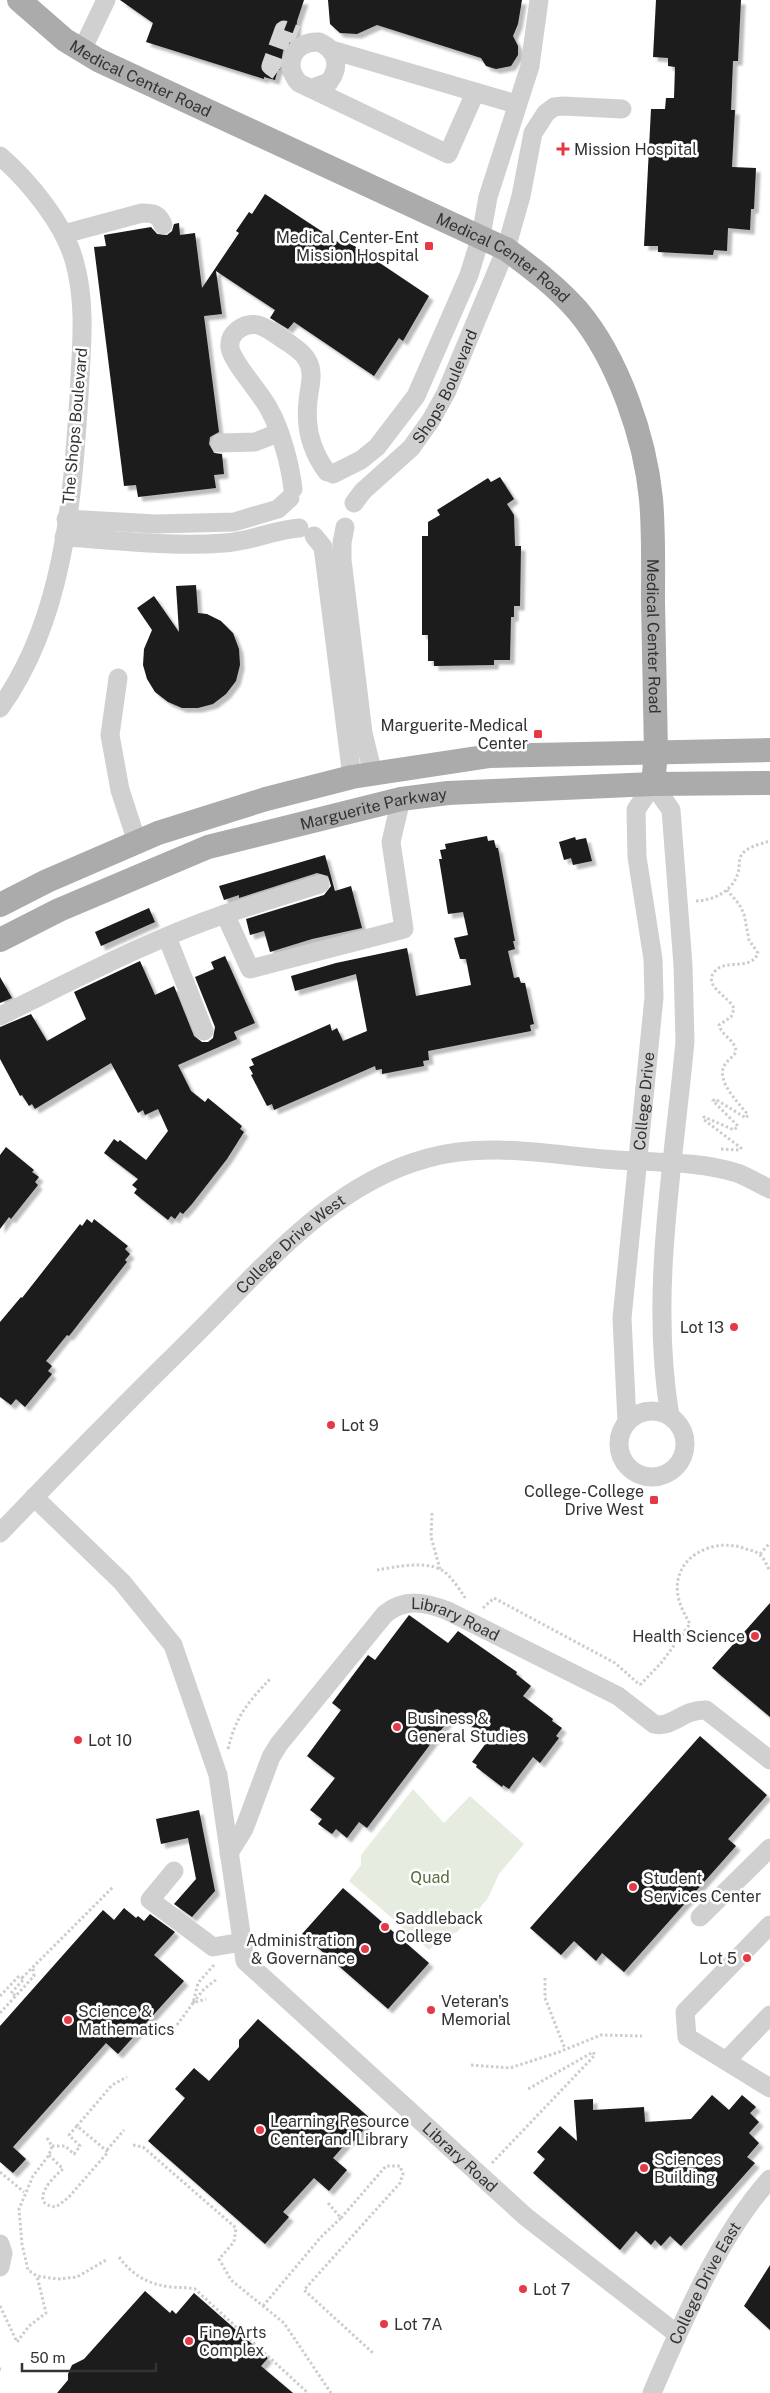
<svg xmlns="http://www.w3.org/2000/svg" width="770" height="2393" viewBox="0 0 770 2393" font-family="'Public Sans',sans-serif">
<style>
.green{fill:#e6ecdf}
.building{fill:#1a1a1a;filter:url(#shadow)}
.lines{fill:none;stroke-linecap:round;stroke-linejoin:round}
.minor-tunnel{stroke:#d6d6d6;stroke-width:19;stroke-dasharray:19 9;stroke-linecap:butt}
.path{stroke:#cdcdcd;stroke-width:3;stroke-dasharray:2.5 2.5;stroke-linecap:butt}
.minor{stroke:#d0d0d0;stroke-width:19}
.major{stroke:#ababab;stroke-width:24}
.poi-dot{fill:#e63946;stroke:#fff;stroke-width:2}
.labels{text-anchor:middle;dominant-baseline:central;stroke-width:5;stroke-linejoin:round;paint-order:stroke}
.street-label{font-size:16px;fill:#333;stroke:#fff}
.poi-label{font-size:16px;fill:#333;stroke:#fff;text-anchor:start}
.park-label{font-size:16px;fill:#56703f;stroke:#fff}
</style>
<defs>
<filter id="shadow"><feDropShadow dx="4.5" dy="4.5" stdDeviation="1" flood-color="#0004"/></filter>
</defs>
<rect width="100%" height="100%" fill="#fff"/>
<polygon class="green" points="413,1789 444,1823 470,1796 524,1844 499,1874 488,1898 478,1910 457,1932 436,1943 429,1950 349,1881 361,1865 361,1855"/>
<g class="building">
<polygon points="120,0 304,0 297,21 296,36 283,51 280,70 278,69 275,80 264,77 264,79 146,42 153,23"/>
<polygon points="328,0 522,0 518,24 513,36 518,46 518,55 511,66 496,69 486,66 481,58 377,25 357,34 340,33 330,24"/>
<polygon points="656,0 741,0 738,61 733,61 731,110 735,110 732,167 756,168 754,209 751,209 750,230 728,228 727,251 714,250 713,255 658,252 658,246 644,246 651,109 665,109 666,98 674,98 675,67 668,66 668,58 653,57"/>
<polygon points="265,194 341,244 343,241 350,243 429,296 403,341 399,338 374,376 294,322 288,329 270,318 275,310 216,271 222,314 204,316 219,432 210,437 209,444 214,453 222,454 224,474 214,475 216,488 138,497 136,485 124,486 94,247 106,246 104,235 151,227 157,234 167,235 172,231 174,224 179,223 180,235 195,233 202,288 239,233 236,231 249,212 252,214"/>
<polygon points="500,477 514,499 507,504 514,515 515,546 521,546 520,606 514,606 514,617 511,617 510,660 494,660 494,665 434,666 434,661 428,661 428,635 422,635 422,536 428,536 428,522 440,515 437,510 488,478 491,482"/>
<polygon points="196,585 198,613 207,614 221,621 233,633 239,649 240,665 236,681 226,694 213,704 198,708 182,708 168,702 155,692 147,679 143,665 144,649 152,630 137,608 154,596 179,632 176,586"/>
<polygon points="487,836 488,841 494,840 496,848 498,848 515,941 513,941 515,949 508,951 514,978 519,977 521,983 525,983 534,1024 530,1025 531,1031 428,1051 429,1060 423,1061 424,1066 382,1074 382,1069 376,1070 375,1066 274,1110 272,1104 267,1106 251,1075 253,1074 249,1067 254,1065 251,1059 330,1024 332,1031 337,1028 343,1041 367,1031 356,974 295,991 291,976 336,963 407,948 416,996 471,985 466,959 460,959 454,938 468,935 463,912 448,914 439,859 442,859 440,850 446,849 445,844"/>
<polygon points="575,837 576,840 586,838 592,861 573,865 571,858 564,860 559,842"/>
<polygon points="325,855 335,891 351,886 362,928 312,939 270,952 264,931 250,935 246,919 324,895 331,886 328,876 317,873 239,898 239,895 224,900 219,886"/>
<polygon points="149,908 155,922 101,946 95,932"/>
<polygon points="225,956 255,1023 234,1032 237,1039 178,1065 191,1091 205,1102 208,1098 242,1126 240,1129 244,1132 227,1159 192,1204 183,1214 180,1212 175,1219 171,1216 168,1220 134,1193 137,1189 132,1185 138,1179 104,1153 114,1139 118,1142 120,1140 146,1160 168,1131 158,1109 145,1115 143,1110 138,1113 111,1063 35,1109 32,1104 29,1106 22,1095 20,1096 0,1059 0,1027 31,1014 47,1041 86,1019 74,992 140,961 155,995 174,986 194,1036 202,1042 208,1042 213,1038 215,1027 195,977 214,969 211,962"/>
<polygon points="0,977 12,998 0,1003"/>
<polygon points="6,1147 34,1170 32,1172 39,1177 35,1182 38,1185 11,1219 9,1217 0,1229 0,1155"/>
<polygon points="87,1219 92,1223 94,1219 128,1246 125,1249 130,1254 125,1260 127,1262 69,1336 67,1335 46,1361 52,1366 48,1371 52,1374 25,1407 16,1399 11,1405 0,1397 0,1322 21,1297 22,1298 80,1224 82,1226"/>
<polygon points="770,1603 770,1717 712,1668"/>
<polygon points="409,1615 448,1643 458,1631 517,1672 516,1674 531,1686 523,1696 553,1719 552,1721 562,1728 556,1736 559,1738 540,1763 533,1757 509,1789 503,1785 502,1787 476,1767 477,1765 472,1762 489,1739 454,1713 367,1828 359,1822 347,1838 336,1829 332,1834 318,1824 322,1819 310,1810 335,1778 307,1756 341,1710 332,1703 368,1655 375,1660"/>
<polygon points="700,1736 767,1795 728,1839 736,1846 624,1972 602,1953 596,1961 574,1941 561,1955 530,1928"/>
<polygon points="199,1810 215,1891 192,1917 174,1904 196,1879 188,1838 161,1844 156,1819"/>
<polygon points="343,1888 429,1963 388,2009 302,1934"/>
<polygon points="124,1908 136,1918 138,1916 144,1921 150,1914 175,1932 154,1955 184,1981 118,2054 106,2043 13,2147 26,2159 13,2173 0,2162 0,2026 103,1910 114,1920"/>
<polygon points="258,2019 372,2120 354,2141 348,2141 333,2158 347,2170 329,2191 314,2178 283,2212 289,2217 265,2244 148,2141 185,2098 175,2089 194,2068 209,2081 239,2047 239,2040"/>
<polygon points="712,2095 729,2110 742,2095 756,2107 750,2113 759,2122 749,2133 759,2143 747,2157 755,2163 681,2246 670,2236 661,2246 655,2240 651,2245 636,2231 620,2250 533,2173 545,2159 537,2152 560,2126 577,2141 574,2100 593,2099 593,2110 644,2107 645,2122 691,2119"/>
<polygon points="770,2265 770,2330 744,2306"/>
<polygon points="145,2291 170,2313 172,2310 176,2314 194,2293 268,2358 261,2366 293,2393 57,2393 68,2380 68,2374 72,2365 84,2359"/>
</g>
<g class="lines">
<polyline class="minor-tunnel" points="278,71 271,66 284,30 297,35"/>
<g class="path">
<path d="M696,901c18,-1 36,-9 42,-28 2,-6 0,-13 4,-19 7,-8 19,-10 28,-13"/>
<path d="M721,1149l19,1 1,-2 -38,-29 1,-2 30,13 4,-4 -25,-25 2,-2 31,19 2,-3c-8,-11 -32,-33 -24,-49 3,-6 10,-9 12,-15 -1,-11 -14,-15 -17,-26l12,-8 3,-8c-3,-12 -34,-23 -18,-39 12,-11 35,1 42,-17l-9,-13 -5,-26 -5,-10 -12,-14"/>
<polyline points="432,1513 431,1537 440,1569"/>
<polyline points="760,1554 770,1543"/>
<path d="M377,1570c18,-3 45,-9 63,-1 11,6 19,20 26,30"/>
<polyline points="483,1608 494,1598 615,1663 640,1685"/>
<path d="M640,1685l21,-22 29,-39c-5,-9 -10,-18 -12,-28 -7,-39 36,-60 68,-47 5,1 11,3 14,6 5,4 7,12 10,16"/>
<path d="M228,1749c8,-33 20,-47 43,-71"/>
<polyline points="214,1965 198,1983 193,2003 204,1989 217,1979"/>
<polyline points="22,1978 113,1887"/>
<polyline points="545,1978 545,1998 565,2049"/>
<polyline points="0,1996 19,1976 24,1979 11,1993 16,1996"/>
<polyline points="0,2013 34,1976 33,1967"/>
<polyline points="177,2025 193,2003 206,1999"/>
<polyline points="471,2065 510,2068 559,2052 601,2035 642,2036"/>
<polyline points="47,2138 52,2146 49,2155 33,2176 19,2209 22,2244 28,2270 37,2276 57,2279 77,2277 106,2260"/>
<polyline points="133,2145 143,2147 236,2228 234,2242 219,2259 231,2280 284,2323 331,2393"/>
<polyline points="52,2146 65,2146 74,2154 80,2146 69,2135 77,2126"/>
<polyline points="107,2150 124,2130"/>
<path d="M49,2155l14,14c-10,8 -36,35 -7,38l12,-9 40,-46 -31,-26 35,-41 15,-8"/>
<polyline points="492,2163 595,2055 593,2052 528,2089"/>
<polyline points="0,2172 24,2192"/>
<polyline points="341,2218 386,2166 400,2166 403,2174 400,2183 304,2290 373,2353"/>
<path d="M119,2257c13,18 30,28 53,30 8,1 15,0 23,2l113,104"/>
<polyline points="0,2306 17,2342 29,2326 46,2313 37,2276"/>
<polyline points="263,2306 321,2237 341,2218 328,2203"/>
<polyline points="0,2369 1,2369"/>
</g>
<g class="minor">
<polyline points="82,50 106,0"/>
<polyline points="332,50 516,104"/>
<path d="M313,88l16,-6c12,-16 8,-32 -10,-40 -25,-1 -37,22 -20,41l149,71 27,-61"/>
<path d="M0,156c29,25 64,68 74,104 13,44 7,91 5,136 -7,106 -15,223 -79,312"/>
<path d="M64,234l78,-21c11,0 17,1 21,12"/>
<polyline points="220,443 255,442 278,433"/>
<polyline points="333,474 361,460 377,447 416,396 469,275 481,236 488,197 530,66 539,0"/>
<path d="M293,489c-3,-25 -12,-59 -24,-80 -8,-16 -37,-47 -39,-61 -2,-15 14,-26 28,-23 9,2 18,10 26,15 8,5 19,12 23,20 8,12 2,28 1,41 -3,26 4,51 19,71"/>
<path id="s1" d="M354,503l9,-12 48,-43 20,-28 15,-27 60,-144 15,-53 12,-63 13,-20 8,-6 9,-1 59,3"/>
<polyline points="66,519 156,524 234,522 278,509 290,498"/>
<polyline points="345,527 342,543 342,560 363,733 373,774"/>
<polyline points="314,536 323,547 352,777"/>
<path d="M64,537c53,3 107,10 160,6 25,-1 49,-13 75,-15"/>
<polyline points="118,678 110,735 120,790 137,842"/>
<polyline points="225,914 320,884"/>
<polyline points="167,937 204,1031"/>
<path d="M0,1016c74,-36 147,-75 225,-102l25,55 154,-40 -13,-87 10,-43"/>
<circle cx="652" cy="1444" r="33"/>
<path id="s2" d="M627,1422l-5,-104 32,-321 -1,-38 -16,-102 -1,-47 17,-26 18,26 12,155 2,76c-11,122 -36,253 -15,375"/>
<path id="s3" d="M34,1497l88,85 51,63 45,130 27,186 281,256 151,117"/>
<path id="s4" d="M0,1533c63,-66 127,-131 192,-195 70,-69 138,-154 236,-180 56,-16 118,-4 175,1 43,4 93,1 134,14 11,4 22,11 33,16"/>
<path id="s5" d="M229,1853l15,-24 27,-72 8,-13 106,-130c20,-16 40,-12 63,-3l170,85 36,28c17,5 29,-15 52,-14l64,50"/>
<polyline points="174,1871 150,1900 213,1947 242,1942"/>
<polyline points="700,1917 770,1848"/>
<polyline points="770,1925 685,2012 687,2037 770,2088"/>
<polyline points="726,2061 770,2015"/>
<polyline points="0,2244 3,2253 0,2267"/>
<path id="s6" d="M652,2393c29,-68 68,-159 118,-214"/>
</g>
<g class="major">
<path id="s7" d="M19,0l46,40 33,20 408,189c26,19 51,38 72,62 40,48 67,126 73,188 3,34 2,68 2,102 1,51 2,101 3,152l-3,31"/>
<polyline points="0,905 47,881 158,833 266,799 352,777 490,756 770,750"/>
<path id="s8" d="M0,940l59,-30 149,-63 193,-48 47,-6 205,-9 117,-1"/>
</g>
</g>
<g class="poi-dot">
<path d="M560.5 141.5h5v5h5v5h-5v5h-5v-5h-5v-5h5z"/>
<rect x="424" y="241" width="10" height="10" rx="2.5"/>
<rect x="533" y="729" width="10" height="10" rx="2.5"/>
<circle cx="734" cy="1327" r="5"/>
<circle cx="331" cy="1425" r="5"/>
<rect x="649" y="1495" width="10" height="10" rx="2.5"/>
<circle cx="755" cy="1636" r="5"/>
<circle cx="397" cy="1727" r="5"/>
<circle cx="78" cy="1740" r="5"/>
<circle cx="633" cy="1887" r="5"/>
<circle cx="385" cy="1927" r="5"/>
<circle cx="365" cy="1949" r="5"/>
<circle cx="747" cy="1958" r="5"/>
<circle cx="431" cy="2010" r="5"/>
<circle cx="68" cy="2020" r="5"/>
<circle cx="260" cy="2130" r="5"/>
<circle cx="644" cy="2168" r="5"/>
<circle cx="523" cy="2289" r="5"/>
<circle cx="384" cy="2324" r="5"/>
<circle cx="189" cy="2341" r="5"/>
</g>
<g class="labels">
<g class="street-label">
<text stroke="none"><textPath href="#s7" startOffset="146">Medical Center Road</textPath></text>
<text stroke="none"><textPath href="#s7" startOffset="551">Medical Center Road</textPath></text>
<text stroke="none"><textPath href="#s1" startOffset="150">Shops Boulevard</textPath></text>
<text transform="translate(75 426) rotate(-85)">The Shops Boulevard</text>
<text stroke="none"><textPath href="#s7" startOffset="986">Medical Center Road</textPath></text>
<text stroke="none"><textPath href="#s8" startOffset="398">Marguerite Parkway</textPath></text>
<text stroke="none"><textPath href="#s2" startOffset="322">College Drive</textPath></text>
<text stroke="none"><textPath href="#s4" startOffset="410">College Drive West</textPath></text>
<text stroke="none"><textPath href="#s5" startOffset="364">Library Road</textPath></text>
<text stroke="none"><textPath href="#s3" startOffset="820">Library Road</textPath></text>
<text stroke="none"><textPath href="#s6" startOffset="122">College Drive East</textPath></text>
</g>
<g class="poi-label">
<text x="574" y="149">Mission Hospital</text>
<text x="419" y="237" text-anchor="end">Medical Center-Ent<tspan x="419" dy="18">Mission Hospital</tspan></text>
<text x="528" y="725" text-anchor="end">Marguerite-Medical<tspan x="528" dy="18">Center</tspan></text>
<text x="724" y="1327" text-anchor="end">Lot 13</text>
<text x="341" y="1425">Lot 9</text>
<text x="644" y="1491" text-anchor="end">College-College<tspan x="644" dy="18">Drive West</tspan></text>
<text x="745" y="1636" text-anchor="end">Health Science</text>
<text x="407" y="1718">Business &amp;<tspan x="407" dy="18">General Studies</tspan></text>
<text x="88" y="1740">Lot 10</text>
<text x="643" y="1878">Student<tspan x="643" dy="18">Services Center</tspan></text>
<text x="395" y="1918">Saddleback<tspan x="395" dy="18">College</tspan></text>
<text x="355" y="1940" text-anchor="end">Administration<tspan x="355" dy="18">&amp; Governance</tspan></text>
<text x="737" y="1958" text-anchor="end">Lot 5</text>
<text x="441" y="2001">Veteran's<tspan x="441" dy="18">Memorial</tspan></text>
<text x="78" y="2011">Science &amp;<tspan x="78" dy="18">Mathematics</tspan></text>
<text x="270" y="2121">Learning Resource<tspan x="270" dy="18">Center and Library</tspan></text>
<text x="654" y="2159">Sciences<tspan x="654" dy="18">Building</tspan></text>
<text x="533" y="2289">Lot 7</text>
<text x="394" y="2324">Lot 7A</text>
<text x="199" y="2332">Fine Arts<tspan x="199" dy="18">Complex</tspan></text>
</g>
<g class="park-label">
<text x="430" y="1877">Quad</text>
</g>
</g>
<path d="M22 2363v8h134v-8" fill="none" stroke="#333333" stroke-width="2.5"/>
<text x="30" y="2363" font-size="15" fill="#333333" stroke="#ffffff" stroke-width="4" paint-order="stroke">50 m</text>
</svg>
